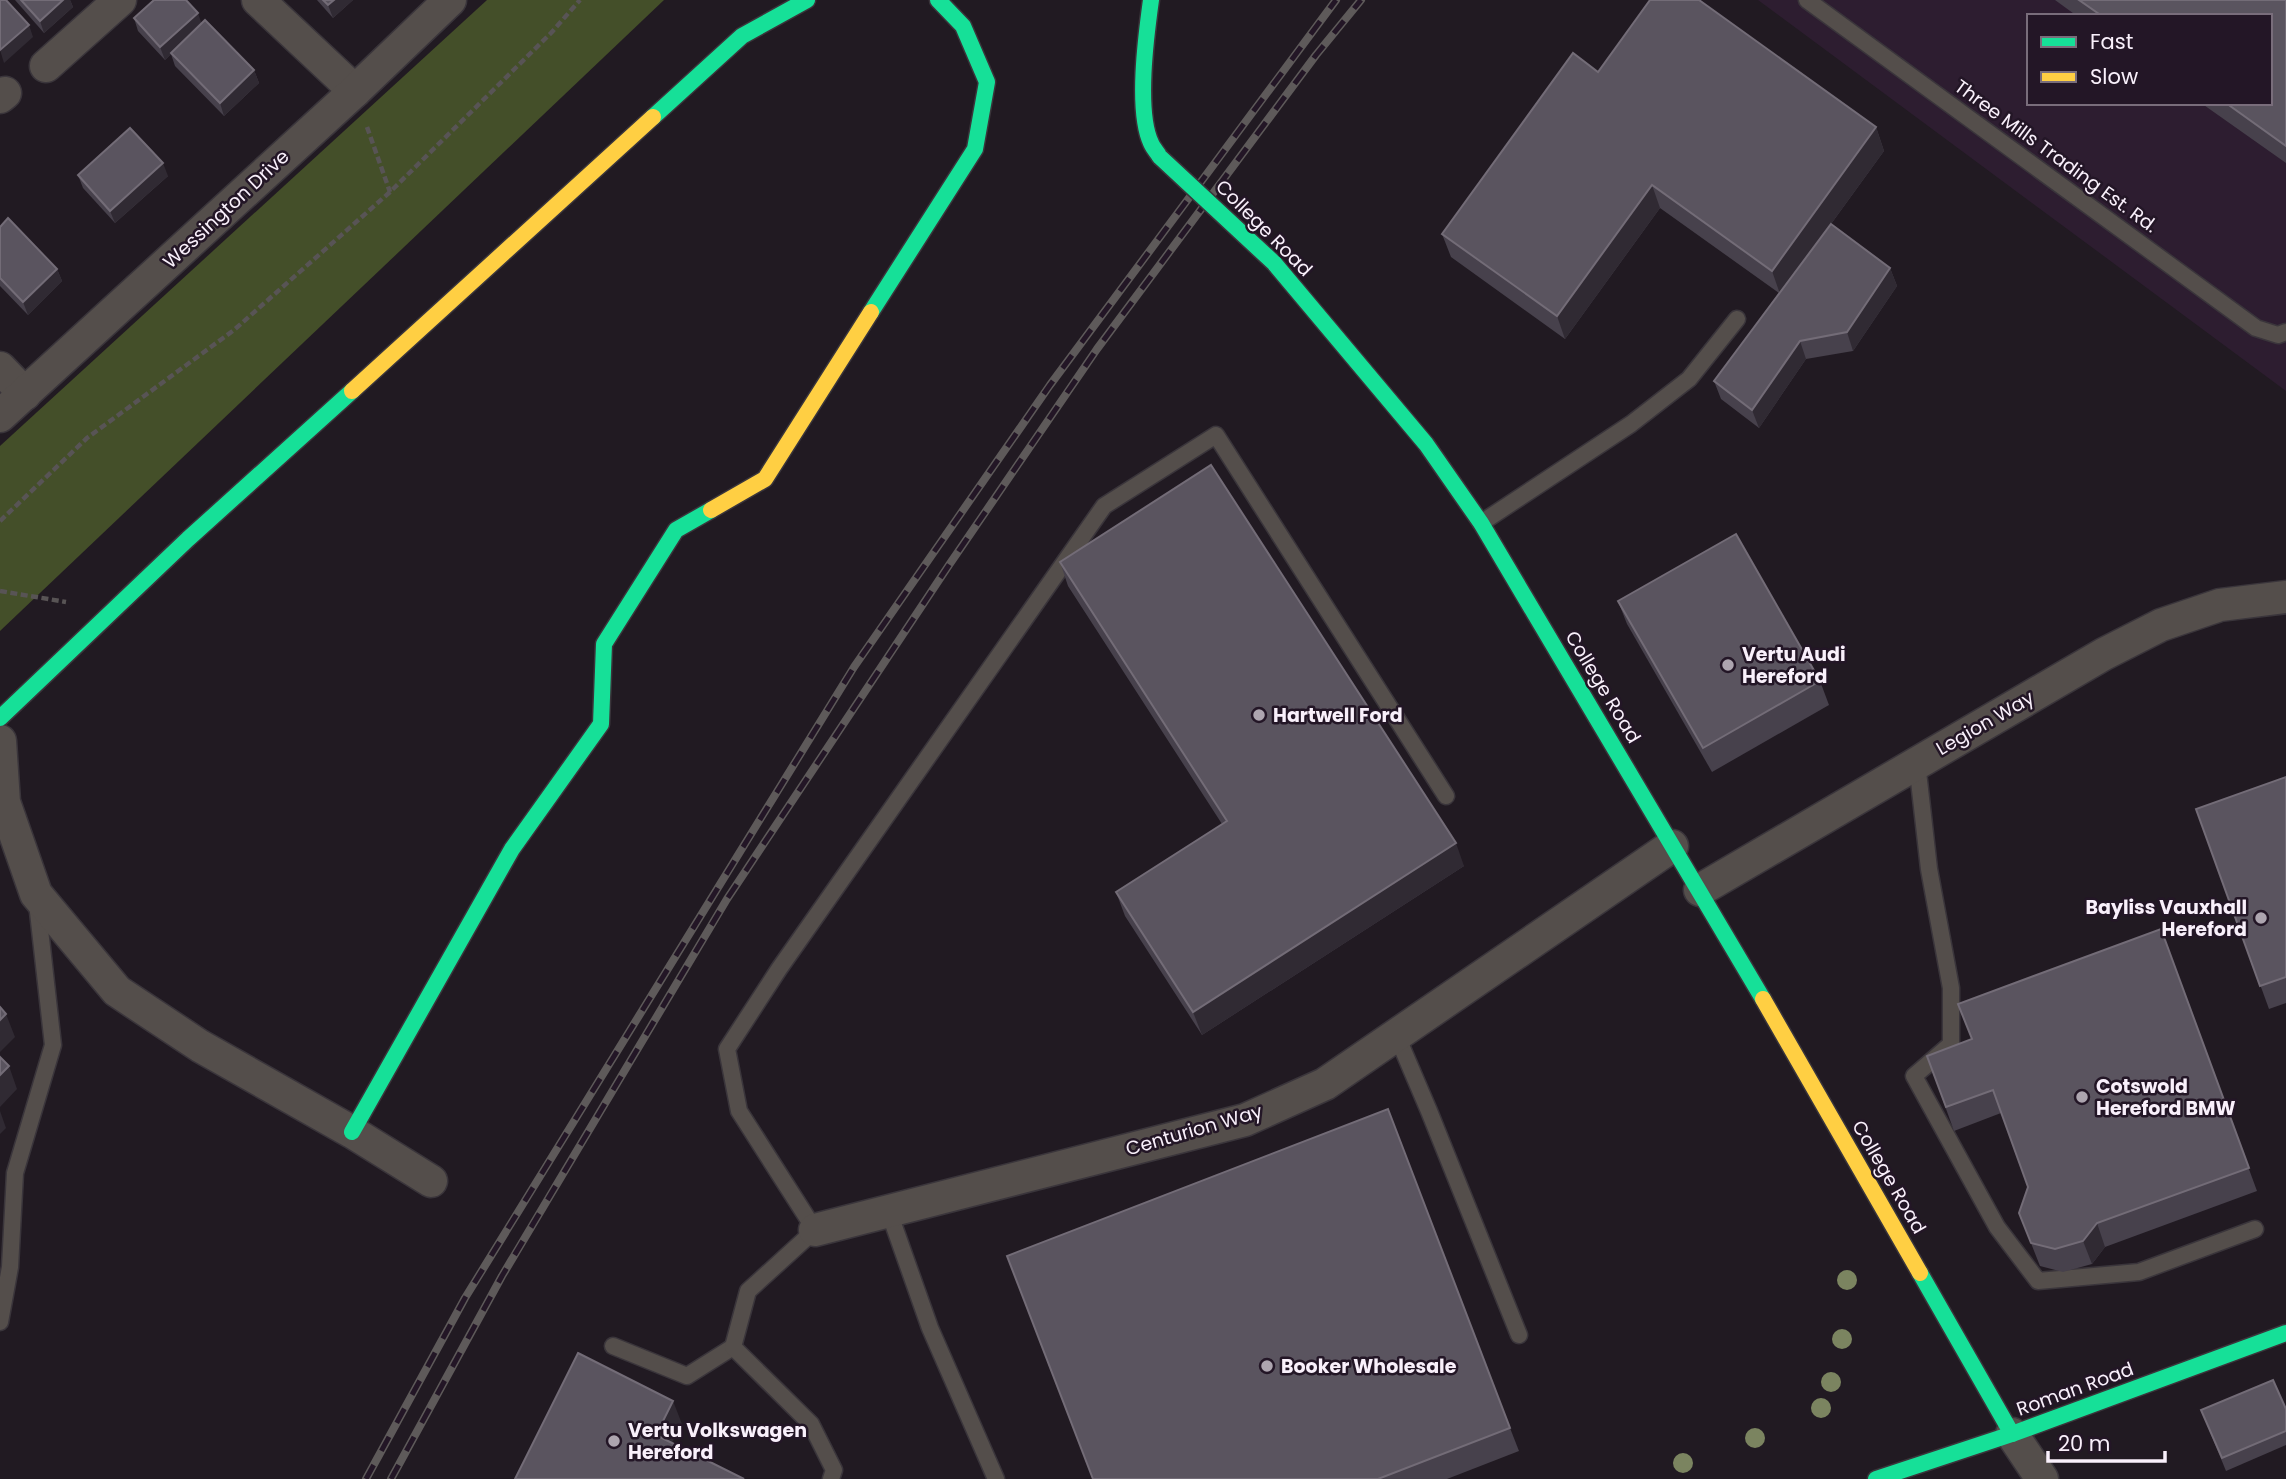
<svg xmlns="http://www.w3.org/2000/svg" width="2286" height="1479" viewBox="0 0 2286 1479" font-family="Poppins,sans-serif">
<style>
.built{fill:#2d1d30;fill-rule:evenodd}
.forest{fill:#444f29}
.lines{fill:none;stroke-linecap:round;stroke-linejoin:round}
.lane-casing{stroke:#3a353b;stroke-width:19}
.street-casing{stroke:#3a353b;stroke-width:35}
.fast-casing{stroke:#3a353b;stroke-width:19}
.slow-casing{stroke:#3a353b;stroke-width:19}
.path{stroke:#585455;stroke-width:4.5;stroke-dasharray:7 3.5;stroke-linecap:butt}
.lane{stroke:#544e4b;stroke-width:16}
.street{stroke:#544e4b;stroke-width:32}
.fast{stroke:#16e098;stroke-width:16}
.slow{stroke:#ffcf43;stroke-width:16}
.rail-casing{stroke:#5e5a5a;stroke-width:8}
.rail{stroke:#231626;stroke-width:5;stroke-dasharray:16;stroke-linecap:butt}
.fast-bridge-casing{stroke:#3a353b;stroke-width:19;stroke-linecap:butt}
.fast-bridge{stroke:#16e098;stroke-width:16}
.tree{fill:#7b8460}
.wall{fill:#47414c}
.shaded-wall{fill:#302a33}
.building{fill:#5a545f;stroke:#736c77;stroke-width:2}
.poi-dot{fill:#ada5af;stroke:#231626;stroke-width:2.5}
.labels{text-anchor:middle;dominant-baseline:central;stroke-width:5;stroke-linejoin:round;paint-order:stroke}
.street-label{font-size:19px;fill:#f9f0fb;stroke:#231626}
.poi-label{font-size:19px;font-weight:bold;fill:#f9f0fb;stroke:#231626;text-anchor:start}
</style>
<rect width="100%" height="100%" fill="#211a22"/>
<path class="built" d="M1758,0h528v391zM2029,16h241v87h-241z"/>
<polygon class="forest" points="487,0 664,0 0,631 0,446"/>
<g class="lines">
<defs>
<g id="lane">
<polyline points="1807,0 2256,328 2278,335 2286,332"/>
<polyline points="1481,523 1631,424 1689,379 1737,319"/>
<polyline points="1917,763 1929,869 1951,988 1951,1044 1914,1076 1997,1227 2038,1281 2139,1272 2255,1229"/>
<polyline points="1397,1036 1429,1111 1519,1335"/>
<polyline points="889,1212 930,1328 996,1479"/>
<polyline points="0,1322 10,1267 15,1173 53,1045 37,903"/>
<polyline points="613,1346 687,1376 733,1347"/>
<polyline points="831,1479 834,1470 811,1424 733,1347 748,1291 815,1230 739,1111 727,1049 779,969 1104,506 1216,435 1446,796"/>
</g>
<g id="street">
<polyline points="258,0 355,91"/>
<polyline points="46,66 120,0"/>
<polyline points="0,97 5,93"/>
<polyline points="0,368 25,394"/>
<polyline points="0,416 355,91 450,0"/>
<polyline points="0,741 4,802 36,894 117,991 200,1046 352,1132 431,1181"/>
<polyline points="1700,890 2104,654 2161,625 2220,605 2286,597"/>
<polyline points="815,1230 1245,1120 1325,1084 1672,846"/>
<polyline points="2012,1434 2042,1479"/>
</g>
<g id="fast">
<path d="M1151,0c-5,36 -15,111 0,143 2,5 6,9 9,14"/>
<polyline points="653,117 742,36 807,0"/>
<polyline points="1274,263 1426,444 1481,523 1763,999"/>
<polyline points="871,312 975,149 987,82 963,26 938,0"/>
<polyline points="0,718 188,539 352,391"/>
<polyline points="352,1132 512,849 601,724 604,644 676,530 711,510"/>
<polyline points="1920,1273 2012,1434"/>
<polyline points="1876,1479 2012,1434 2286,1333"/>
</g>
<g id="slow">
<polyline points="352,391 653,117"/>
<polyline points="711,510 765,479 871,312"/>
<polyline points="1763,999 1920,1273"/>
</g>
</defs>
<use href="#lane" class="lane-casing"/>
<use href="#street" class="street-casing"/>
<use href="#fast" class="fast-casing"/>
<use href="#slow" class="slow-casing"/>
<g class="path">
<polyline points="367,127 390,192"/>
<polyline points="0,521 87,438 234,330 390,192 551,33 580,0"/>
<polyline points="0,591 66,602"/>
</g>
<use href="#lane" class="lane"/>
<use href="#street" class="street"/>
<use href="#fast" class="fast"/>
<use href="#slow" class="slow"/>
<defs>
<g id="rail">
<polyline points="366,1479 465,1298 854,667 1050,385 1336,0"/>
<polyline points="391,1479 502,1276 727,899 949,565 1097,349 1316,55 1361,0"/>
</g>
</defs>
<use href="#rail" class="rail-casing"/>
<use href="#rail" class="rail"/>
<defs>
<polyline id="fast-bridge" points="1160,157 1274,263"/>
</defs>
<use href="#fast-bridge" class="fast-bridge-casing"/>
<use href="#fast-bridge" class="fast-bridge"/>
</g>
<g class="tree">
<circle cx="1847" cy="1280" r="10"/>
<circle cx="1842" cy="1339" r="10"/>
<circle cx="1831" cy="1382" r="10"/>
<circle cx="1821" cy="1408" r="10"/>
<circle cx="1755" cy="1438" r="10"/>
<circle cx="1683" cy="1463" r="10"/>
</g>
<g class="wall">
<polygon points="15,0 70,0 73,7 44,33"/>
<polygon points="317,0 353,0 333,18"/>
<polygon points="2055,0 2286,0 2286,163 2201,103 2270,103 2270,16 2077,16"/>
<polygon points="134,18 201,23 254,70 259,83 224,116 175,66 171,54 165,60 138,31"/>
<polygon points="1598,72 1876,127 1884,151 1831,224 1890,268 1897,286 1853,351 1806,359 1759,428 1721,399 1714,381 1779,293 1660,208 1565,339 1451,257 1442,234"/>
<polygon points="78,175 168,176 115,223 83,188"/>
<polygon points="0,227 57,269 62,281 28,315 0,286"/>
<polygon points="1060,562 1464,866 1202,1035 1125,916 1116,892 1222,824 1068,586"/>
<polygon points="1618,601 1820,681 1829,705 1712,772 1627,624"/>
<polygon points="2286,777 2286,1003 2269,1009 2196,809"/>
<polygon points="2161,929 2257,1191 2105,1247 2092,1264 2063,1272 2040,1266 2019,1213 2028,1187 2001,1113 1954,1131 1927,1056 1971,1040"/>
<polygon points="2286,1409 2286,1445 2226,1471 2201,1410"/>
<polygon points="1510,1428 1519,1451 1447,1479 1092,1479"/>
</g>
<g class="shaded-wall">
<polygon points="63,0 70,0 73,7 44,33 40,21"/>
<polygon points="334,0 353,0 333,18 328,5"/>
<polygon points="198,13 202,25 165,60 160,47"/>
<polygon points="29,25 33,37 4,63 0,50"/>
<polygon points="254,70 259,83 224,116 220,103"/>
<polygon points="1876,127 1884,151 1780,294 1772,271"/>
<polygon points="163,163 168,176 115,223 110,211"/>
<polygon points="1652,185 1660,208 1565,339 1557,316"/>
<polygon points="1890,268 1897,286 1853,351 1847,332"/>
<polygon points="57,269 62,281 28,315 23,302"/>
<polygon points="1800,341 1806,359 1759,428 1752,410"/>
<polygon points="1456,843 1464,866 1202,1035 1193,1012"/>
<polygon points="6,1014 15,1037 0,1052 0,1020"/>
<polygon points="9,1066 17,1089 0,1107 0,1075"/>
<polygon points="0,1111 6,1128 0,1134"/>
<polygon points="2097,1223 2105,1247 2092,1264 2083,1241"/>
<polygon points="673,1401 682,1424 664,1458 656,1435"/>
</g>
<g class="building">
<polygon points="0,0 6,0 29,25 0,50"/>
<polygon points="21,0 63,0 40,21"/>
<polygon points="154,0 186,0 198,13 160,47 134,18"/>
<polygon points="323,0 334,0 328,5"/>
<polygon points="1650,0 1699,0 1876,127 1772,271 1652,185 1557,316 1442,234 1573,53 1598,72"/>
<polygon points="2079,0 2286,0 2286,146 2226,103 2270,103 2270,16 2102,16"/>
<polygon points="205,20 254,70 220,103 171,53"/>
<polygon points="130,128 163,163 110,211 78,175"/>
<polygon points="8,218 57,269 23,302 0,278 0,227"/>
<polygon points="1831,224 1890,268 1847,332 1800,341 1752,410 1714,381"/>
<polygon points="1211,465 1456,843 1193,1012 1116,892 1227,821 1060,562"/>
<polygon points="1736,534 1820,681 1703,748 1618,601"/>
<polygon points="2286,777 2286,977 2260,986 2196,809"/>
<polygon points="2161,929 2249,1168 2097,1223 2083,1241 2055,1249 2031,1243 2019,1213 2028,1187 1993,1090 1946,1107 1927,1056 1972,1039 1958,1004"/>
<polygon points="0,1007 6,1014 0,1020"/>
<polygon points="0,1057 9,1066 0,1075"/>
<polygon points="1388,1109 1510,1428 1378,1479 1093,1479 1007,1256"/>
<polygon points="578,1353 673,1401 656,1435 744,1479 515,1479"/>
<polygon points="2273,1380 2286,1409 2286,1431 2222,1458 2201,1410"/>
</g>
<g class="poi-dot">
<circle cx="1728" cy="665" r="7"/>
<circle cx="1259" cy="715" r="7"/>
<circle cx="2261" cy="918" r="7"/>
<circle cx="2082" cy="1097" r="7"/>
<circle cx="1267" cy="1366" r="7"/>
<circle cx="614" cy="1441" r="7"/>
</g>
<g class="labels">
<g class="street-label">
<text transform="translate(2056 156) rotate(36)">Three Mills Trading Est. Rd.</text>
<text transform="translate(226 209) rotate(-43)">Wessington Drive</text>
<text transform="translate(1264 228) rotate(45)">College Road</text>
<text transform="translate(1603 687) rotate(59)">College Road</text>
<text transform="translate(1985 723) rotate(-30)">Legion Way</text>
<text transform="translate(1194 1130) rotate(-16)">Centurion Way</text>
<text transform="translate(1889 1177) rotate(60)">College Road</text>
<text transform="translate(2075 1389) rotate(-20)">Roman Road</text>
</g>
<g class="poi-label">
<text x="1742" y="654">Vertu Audi<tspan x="1742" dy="22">Hereford</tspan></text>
<text x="1273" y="715">Hartwell Ford</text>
<text x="2247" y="907" text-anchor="end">Bayliss Vauxhall<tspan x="2247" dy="22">Hereford</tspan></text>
<text x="2096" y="1086">Cotswold<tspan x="2096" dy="22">Hereford BMW</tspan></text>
<text x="1281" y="1366">Booker Wholesale</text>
<text x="628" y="1430">Vertu Volkswagen<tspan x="628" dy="22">Hereford</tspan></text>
</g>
</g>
<rect x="2027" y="14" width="245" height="91" fill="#231626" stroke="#796d7b" stroke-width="2"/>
<rect x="2041" y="37" width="35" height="10" fill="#16e098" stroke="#796d7b" stroke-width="2"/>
<text x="2090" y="49" font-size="21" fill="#f9f0fb">Fast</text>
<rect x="2041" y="72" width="35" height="10" fill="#ffcf43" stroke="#796d7b" stroke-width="2"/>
<text x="2090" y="84" font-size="21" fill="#f9f0fb">Slow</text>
<path d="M2048 1451v10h117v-10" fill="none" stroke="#f9f0fb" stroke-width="3.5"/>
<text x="2058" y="1451" font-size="21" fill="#f9f0fb" stroke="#231626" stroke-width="5" paint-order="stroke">20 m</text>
</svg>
